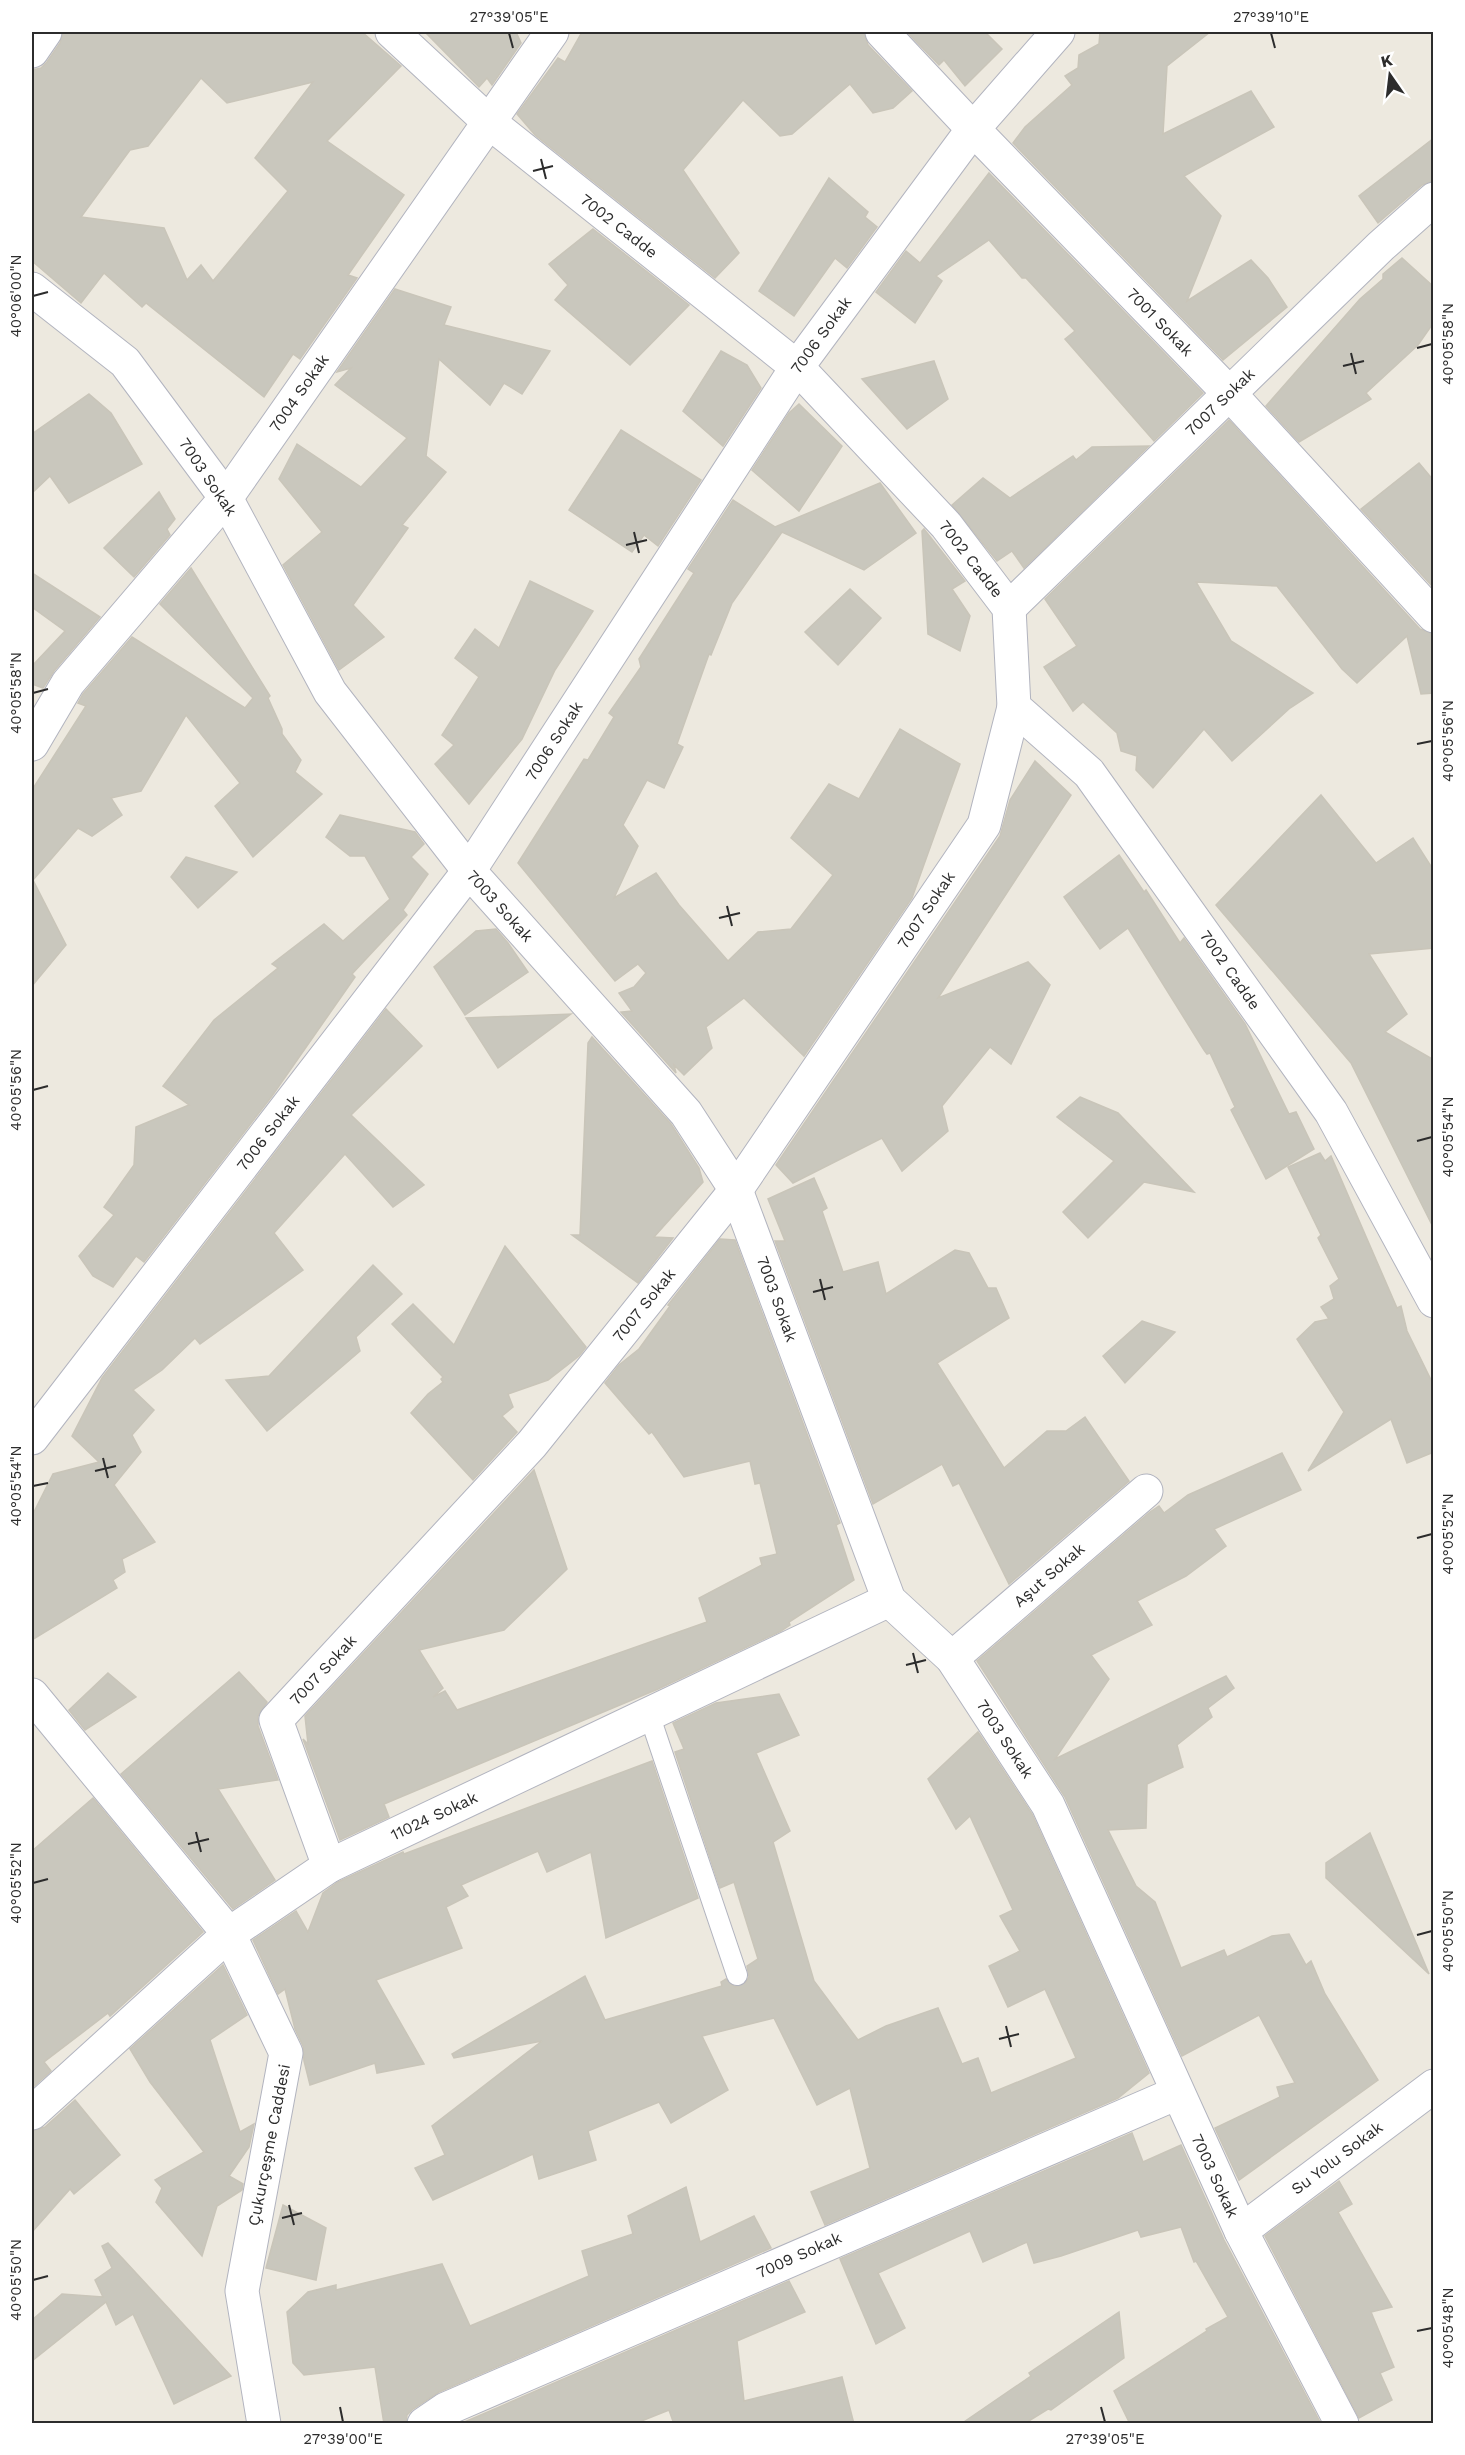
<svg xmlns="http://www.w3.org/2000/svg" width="1465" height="2455" viewBox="0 0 1465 2455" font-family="'Work Sans',sans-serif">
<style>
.building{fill:#c9c7bd;stroke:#c9c5b9;stroke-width:1.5;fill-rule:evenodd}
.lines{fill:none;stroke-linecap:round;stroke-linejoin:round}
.service-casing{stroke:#b2b4bf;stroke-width:22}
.minor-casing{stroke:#b2b4bf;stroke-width:35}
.service{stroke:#fff;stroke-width:20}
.minor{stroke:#fff;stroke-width:33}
.ticks{fill:none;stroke:#2c2c2c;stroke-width:2}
.labels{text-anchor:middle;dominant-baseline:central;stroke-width:5;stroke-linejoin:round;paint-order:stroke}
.street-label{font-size:16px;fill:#2c2c2c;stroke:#fff}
.neatline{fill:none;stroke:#2c2c2c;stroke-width:2}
.ticks-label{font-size:15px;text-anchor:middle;fill:#2c2c2c}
</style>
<rect width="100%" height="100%" fill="#ede9df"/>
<g class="building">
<path d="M63,32h299l39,34 -74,75 77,54 -56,80 9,3 -57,81 -7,-5 -29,43 -118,-94 -4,4 -38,-34 -23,30 -49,-42v-191l9,-2 6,-6 13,-19zM201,78l26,25 86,-21 -58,76 33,33 -75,90 -12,-16 -14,15 -23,-52 -83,-11 49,-67 18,-4z"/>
<polygon points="425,32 516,32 521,43 492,85 487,78 479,87"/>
<polygon points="582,32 864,32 868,45 912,91 893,108 873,113 850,84 792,134 780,136 743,100 683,170 739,253 715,278 535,135 517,114 558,58 565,62"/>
<polygon points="907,32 985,32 1002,49 965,86 944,60 939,65"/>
<polygon points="1100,32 1210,32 1167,66 1163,134 1251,91 1274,127 1184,176 1221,216 1187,301 1251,260 1268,278 1287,307 1223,360 1013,143 1025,127 1072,85 1065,76 1078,68 1079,55 1099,44"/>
<polygon points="1434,138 1434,181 1422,185 1378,223 1359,196"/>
<polygon points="989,173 1203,393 1154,441 1065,339 1075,331 1026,278 1022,278 989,240 936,276 942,281 915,323 876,292 906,251 920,263"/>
<polygon points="829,178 868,212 865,217 877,227 847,268 835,258 794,316 759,291"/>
<polygon points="593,229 689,305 630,365 555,300 568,285 549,264"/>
<polygon points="1402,258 1434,287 1434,322 1418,345 1366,393 1371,399 1299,442 1266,406 1360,299 1383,279 1383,274"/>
<polygon points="395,289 451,307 444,325 550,351 522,394 504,383 490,405 439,359 426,456 446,472 402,525 408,528 353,605 384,637 339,670 283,565 322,532 279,479 297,444 361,487 407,438 335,385 351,368 337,372"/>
<polygon points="721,351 747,365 761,388 723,446 683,411"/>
<polygon points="934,361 948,399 907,429 862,379"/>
<polygon points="89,394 111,413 142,464 69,503 50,476 32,493 32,434"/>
<polygon points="799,404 842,446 799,511 752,470 789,413"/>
<polygon points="1229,420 1420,629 1434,634 1434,693 1421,694 1407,636 1357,683 1342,669 1277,586 1196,582 1231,641 1313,693 1290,708 1232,761 1204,729 1153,788 1136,770 1137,756 1121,751 1117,733 1083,702 1073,711 1044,667 1077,646 1045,599"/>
<polygon points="621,430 701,480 658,546 644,535 632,552 569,510"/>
<polygon points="1149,446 1024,568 1012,551 997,561 952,505 983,478 1010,498 1073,456 1076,460 1092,447"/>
<polygon points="1419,463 1434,481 1434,588 1361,509"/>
<polygon points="880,483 916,533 864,570 782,532 732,603 711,655 709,654 677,744 683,747 664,788 647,780 623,825 638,846 614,898 656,873 679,905 728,961 758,932 791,929 833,875 791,838 829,784 859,799 900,729 960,764 912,898 804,1056 744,998 706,1027 712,1048 684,1075 674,1065 676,1073 621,1012 632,1011 619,993 634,987 646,973 638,964 615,981 518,863 584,759 588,760 614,717 609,713 641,667 639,659 694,573 688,569 733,500 775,527"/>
<polygon points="159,492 175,519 167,529 170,535 134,577 104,548"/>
<polygon points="924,529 965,581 952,589 970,616 960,651 928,634 922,531"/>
<polygon points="191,568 270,696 268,698 282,729 282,734 301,760 295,772 322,794 253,857 215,806 240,783 186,715 141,791 111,798 122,815 92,836 78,828 33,880 66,945 32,986 32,790 86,706 78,703 83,694 132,637 245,708 253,698 160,604"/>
<polygon points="32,573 100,617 54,671 43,688 32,684 32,666 65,631 32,607"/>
<polygon points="530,581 593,611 555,670 522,739 469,804 435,764 454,745 442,735 479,677 455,658 475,629 499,648"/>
<polygon points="850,589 881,618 838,665 805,632"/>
<polygon points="1035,761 1071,795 938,998 1028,962 1050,985 1011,1064 990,1047 942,1106 948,1131 902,1171 882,1138 793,1183 776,1165 1000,836 1010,800"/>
<polygon points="1321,795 1376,863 1413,838 1434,871 1434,948 1369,954 1407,1014 1385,1032 1434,1060 1434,1229 1351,1063 1216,905"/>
<polygon points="340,815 415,832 424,844 411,857 428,874 403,910 407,915 352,974 355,977 272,1096 144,1262 136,1256 113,1287 93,1276 79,1256 114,1215 104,1207 134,1165 136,1127 189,1105 163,1086 214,1020 278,968 272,964 324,924 343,941 390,899 365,856 350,856 326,837"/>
<polygon points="1119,855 1144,892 1146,890 1180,943 1184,938 1245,1024 1289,1114 1296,1112 1314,1149 1266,1179 1231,1110 1235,1107 1210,1053 1207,1054 1204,1050 1128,928 1100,949 1064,897"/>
<polygon points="186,857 237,872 198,908 171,877"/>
<polygon points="496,929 508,943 528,972 465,1015 434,967 476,931"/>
<polygon points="386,1009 422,1046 351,1115 424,1185 393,1207 345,1154 274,1233 303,1270 200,1344 195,1338 162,1370 133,1390 154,1410 132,1435 141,1452 114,1485 155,1542 122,1559 125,1572 113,1580 117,1588 32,1640 32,1516 53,1474 99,1462 72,1436 102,1378"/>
<polygon points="571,1014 498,1068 466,1018"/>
<polygon points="592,1037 671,1124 699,1168 703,1182 654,1237 673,1238 638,1283 572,1235 580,1235 588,1043"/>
<polygon points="1080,1097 1118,1113 1194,1192 1144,1182 1088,1238 1063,1212 1114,1161 1057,1117"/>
<polygon points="1320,1153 1325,1161 1331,1156 1397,1308 1401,1306 1407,1331 1434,1386 1434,1452 1407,1463 1391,1419 1308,1471 1344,1412 1297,1339 1315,1322 1329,1319 1321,1307 1334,1299 1330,1286 1339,1279 1318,1238 1321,1235 1288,1167"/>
<polygon points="814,1178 827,1208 822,1211 843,1272 878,1262 886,1294 955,1250 969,1253 988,1288 996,1288 1009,1318 937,1363 1004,1468 1047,1431 1066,1431 1085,1417 1129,1481 1009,1584 959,1483 953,1486 942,1464 873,1504 775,1241 785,1241 768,1199"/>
<polygon points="720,1239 735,1240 840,1523 836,1525 854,1580 789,1622 790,1625 781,1631 658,1689 384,1804 389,1817 340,1840 303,1739 308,1744 305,1716 534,1470 567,1569 504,1630 419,1650 443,1688 433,1697 445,1691 457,1710 707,1622 699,1598 762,1565 760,1558 777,1554 760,1483 755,1484 750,1461 684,1477 652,1432 649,1434 605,1383 619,1365 639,1349 670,1306 668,1305"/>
<polygon points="505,1246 586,1347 579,1356 548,1380 508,1394 513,1407 502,1416 517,1432 473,1480 411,1413 428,1394 443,1382 441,1379 443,1377 392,1324 413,1304 454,1345"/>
<polygon points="373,1265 402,1294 356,1337 360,1351 267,1431 226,1380 269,1376"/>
<polygon points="1142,1321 1175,1332 1125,1383 1103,1356"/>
<polygon points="1282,1453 1301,1490 1214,1529 1226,1546 1186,1576 1137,1601 1152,1625 1091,1655 1109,1679 1055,1759 1226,1676 1234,1688 1208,1708 1212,1717 1177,1745 1183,1767 1147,1784 1146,1828 1108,1830 1136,1886 1155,1902 1181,1968 1224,1950 1227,1957 1272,1936 1289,1934 1306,1965 1311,1961 1325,1994 1378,2080 1239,2180 1215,2128 1280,2097 1277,2087 1295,2083 1259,2015 1182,2056 1065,1797 977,1661 1150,1512 1159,1506 1164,1513 1188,1495"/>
<polygon points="239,1672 267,1702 258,1716 258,1726 278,1780 218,1789 275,1880 233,1909 121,1774"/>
<polygon points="108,1673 136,1697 85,1730 69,1710"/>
<polygon points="779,1694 799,1735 756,1753 790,1831 773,1842 814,1981 858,2040 886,2026 938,2008 962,2064 978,2058 991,2093 1076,2058 1045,1989 1008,2007 989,1966 1020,1951 1000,1916 1013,1910 970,1816 956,1829 928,1779 978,1732 1032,1814 1149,2073 1118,2098 825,2225 811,2192 870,2168 850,2088 817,2105 774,2018 702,2036 728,2090 671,2123 659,2102 588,2131 596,2160 539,2179 533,2154 433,2200 415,2168 445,2155 432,2126 542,2041 454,2058 452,2054 585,1976 605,2020 722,1986 721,1982 726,1979 735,1987 746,1982 749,1977 747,1966 758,1959 734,1882 720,1888 675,1752 684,1749 673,1723 716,1703"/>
<polygon points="652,1761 698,1898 606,1938 591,1852 547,1872 538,1851 461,1885 468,1896 446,1907 462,1948 376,1980 424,2064 377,2073 375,2063 310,2085 304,2061 303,2046 295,2029 285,1989 278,1994 253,1940 296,1911 308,1932 323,1893 338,1882 403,1852 404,1854"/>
<polygon points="93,1798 203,1932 110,2016 108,2013 44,2062 51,2071 32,2088 32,1851"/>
<polygon points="1370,1833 1429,1974 1326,1878 1326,1863"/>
<polygon points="223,1965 247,2015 210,2040 240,2132 254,2124 249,2147 229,2176 243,2184 242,2190 217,2206 202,2256 156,2202 162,2188 155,2180 204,2152 150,2082 130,2049"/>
<polygon points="75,2100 120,2155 74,2194 70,2189 32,2232 32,2131 45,2127"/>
<polygon points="1132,2133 1143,2162 1181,2145 1224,2240 1321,2424 1130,2424 1114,2391 1207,2331 1206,2329 1228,2317 1196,2261 1194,2262 1181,2227 1141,2237 1138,2230 1061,2256 1034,2263 1027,2242 983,2262 970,2231 878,2273 905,2328 876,2344 840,2259"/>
<polygon points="1339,2181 1352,2204 1338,2212 1392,2307 1371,2312 1394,2367 1380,2373 1392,2400 1359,2418 1265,2236"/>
<polygon points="686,2187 700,2242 754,2216 771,2248 439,2392 413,2409 407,2415 406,2424 384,2424 375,2367 304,2375 293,2363 287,2312 308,2292 336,2285 336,2290 442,2264 470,2326 589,2276 582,2251 633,2234 628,2216"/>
<polygon points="283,2205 326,2228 316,2280 266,2268"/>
<polygon points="108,2243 124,2260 231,2376 174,2404 133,2314 116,2325 106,2302 32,2361 32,2320 62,2294 103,2297 95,2280 112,2268 102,2246"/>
<polygon points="789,2281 805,2312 737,2341 744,2401 842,2377 854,2424 674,2424 669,2410 634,2424 460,2424"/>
<polygon points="1119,2312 1124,2358 1051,2410 1048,2409 1024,2424 961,2424 1031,2376 1029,2373"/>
</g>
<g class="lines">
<defs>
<polyline id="service" points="649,1714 737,1975"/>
<g id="minor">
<polyline points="392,32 489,122 797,367 946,525 1009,608 1014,707 1089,773 1331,1112 1434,1301"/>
<polyline points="882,32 973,129 1229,393 1434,616"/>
<polyline points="32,51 45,32"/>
<polyline points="32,289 125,362 226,498 330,692 469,871 686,1113 736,1190 889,1600 952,1658 1048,1805 1241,2231 1342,2424"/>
<polyline points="1009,608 1381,246 1434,199"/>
<polyline points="32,744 68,683 226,498 552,32"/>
<polyline points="32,1438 469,871 797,367 973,129 1058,32"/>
<polyline points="952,1658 1146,1491"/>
<polyline points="32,1695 229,1934 286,2053 242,2291 264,2424"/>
<polyline points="329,1866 276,1720 532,1444 736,1190 984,825 1014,707"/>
<polyline points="32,2113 229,1934 329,1866 889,1600"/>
<polyline points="1241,2231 1434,2086"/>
<polyline points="424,2424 446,2409 1177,2093"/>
</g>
</defs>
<use href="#service" class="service-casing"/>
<use href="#minor" class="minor-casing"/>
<use href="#service" class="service"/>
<use href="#minor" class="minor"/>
</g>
<path class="ticks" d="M509,33l4,15M1271,33l4,15M541,159l5,20M533,171l20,-5M33,296l15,-4M1417,348l15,-4M1351,353l5,21M1343,366l21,-5M634,532l5,21M626,545l21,-5M33,693l15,-4M1417,744l15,-3M727,906l5,20M719,918l21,-5M33,1090l15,-4M1417,1141l15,-4M820,1279l5,21M813,1292l20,-5M103,1458l5,20M95,1471l21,-5M33,1486l15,-3M1417,1538l15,-4M913,1653l5,20M906,1665l20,-5M196,1832l5,20M188,1844l21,-5M33,1883l15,-4M1417,1935l15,-4M1006,2026l5,21M999,2039l20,-5M289,2205l5,20M282,2218l20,-5M33,2280l15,-4M1417,2331l15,-3M340,2407l3,15M1101,2407l4,15"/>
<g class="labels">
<g class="street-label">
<text transform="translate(619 226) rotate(38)">7002 Cadde</text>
<text transform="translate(1160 322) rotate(46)">7001 Sokak</text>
<text transform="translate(821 335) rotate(-54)">7006 Sokak</text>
<text transform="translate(299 393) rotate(-55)">7004 Sokak</text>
<text transform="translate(1220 402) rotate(-44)">7007 Sokak</text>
<text transform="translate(208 477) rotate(56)">7003 Sokak</text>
<text transform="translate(971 559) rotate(52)">7002 Cadde</text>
<text transform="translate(554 741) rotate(-57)">7006 Sokak</text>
<text transform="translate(500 906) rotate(48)">7003 Sokak</text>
<text transform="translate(926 910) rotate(-56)">7007 Sokak</text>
<text transform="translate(1230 970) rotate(55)">7002 Cadde</text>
<text transform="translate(268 1133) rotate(-52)">7006 Sokak</text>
<text transform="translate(777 1299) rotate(70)">7003 Sokak</text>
<text transform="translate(644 1305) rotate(-51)">7007 Sokak</text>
<text transform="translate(1049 1575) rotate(-41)">Aşut Sokak</text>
<text transform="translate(323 1670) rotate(-47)">7007 Sokak</text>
<text transform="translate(1005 1739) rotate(57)">7003 Sokak</text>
<text transform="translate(434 1816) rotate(-25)">11024 Sokak</text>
<text transform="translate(269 2145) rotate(-79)">Çukurçeşme Caddesi</text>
<text transform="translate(1337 2158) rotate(-37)">Su Yolu Sokak</text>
<text transform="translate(1215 2176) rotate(65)">7003 Sokak</text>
<text transform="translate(799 2255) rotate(-24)">7009 Sokak</text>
</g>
</g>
<rect width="1465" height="2455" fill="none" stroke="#ffffff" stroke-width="66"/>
<g transform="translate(1390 75) rotate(346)" stroke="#ffffff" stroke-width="4.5" paint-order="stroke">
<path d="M0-4.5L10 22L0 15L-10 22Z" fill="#2c2c2c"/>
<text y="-9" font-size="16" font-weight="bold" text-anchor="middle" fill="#2c2c2c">K</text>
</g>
<rect x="33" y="33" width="1399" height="2389" class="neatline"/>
<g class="ticks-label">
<text x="509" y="22">27°39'05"E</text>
<text x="1271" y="22">27°39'10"E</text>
<text transform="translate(16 296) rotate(-90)" y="5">40°06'00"N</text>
<text transform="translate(1448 344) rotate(-90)" y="5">40°05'58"N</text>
<text transform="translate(16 693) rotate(-90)" y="5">40°05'58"N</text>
<text transform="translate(1448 741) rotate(-90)" y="5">40°05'56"N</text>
<text transform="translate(16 1090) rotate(-90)" y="5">40°05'56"N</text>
<text transform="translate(1448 1137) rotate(-90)" y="5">40°05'54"N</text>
<text transform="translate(16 1486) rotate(-90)" y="5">40°05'54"N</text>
<text transform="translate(1448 1534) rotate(-90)" y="5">40°05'52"N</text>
<text transform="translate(16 1883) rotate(-90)" y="5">40°05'52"N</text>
<text transform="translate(1448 1931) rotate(-90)" y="5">40°05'50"N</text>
<text transform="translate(16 2280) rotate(-90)" y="5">40°05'50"N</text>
<text transform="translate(1448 2328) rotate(-90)" y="5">40°05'48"N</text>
<text x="343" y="2444">27°39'00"E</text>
<text x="1105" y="2444">27°39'05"E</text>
</g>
</svg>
